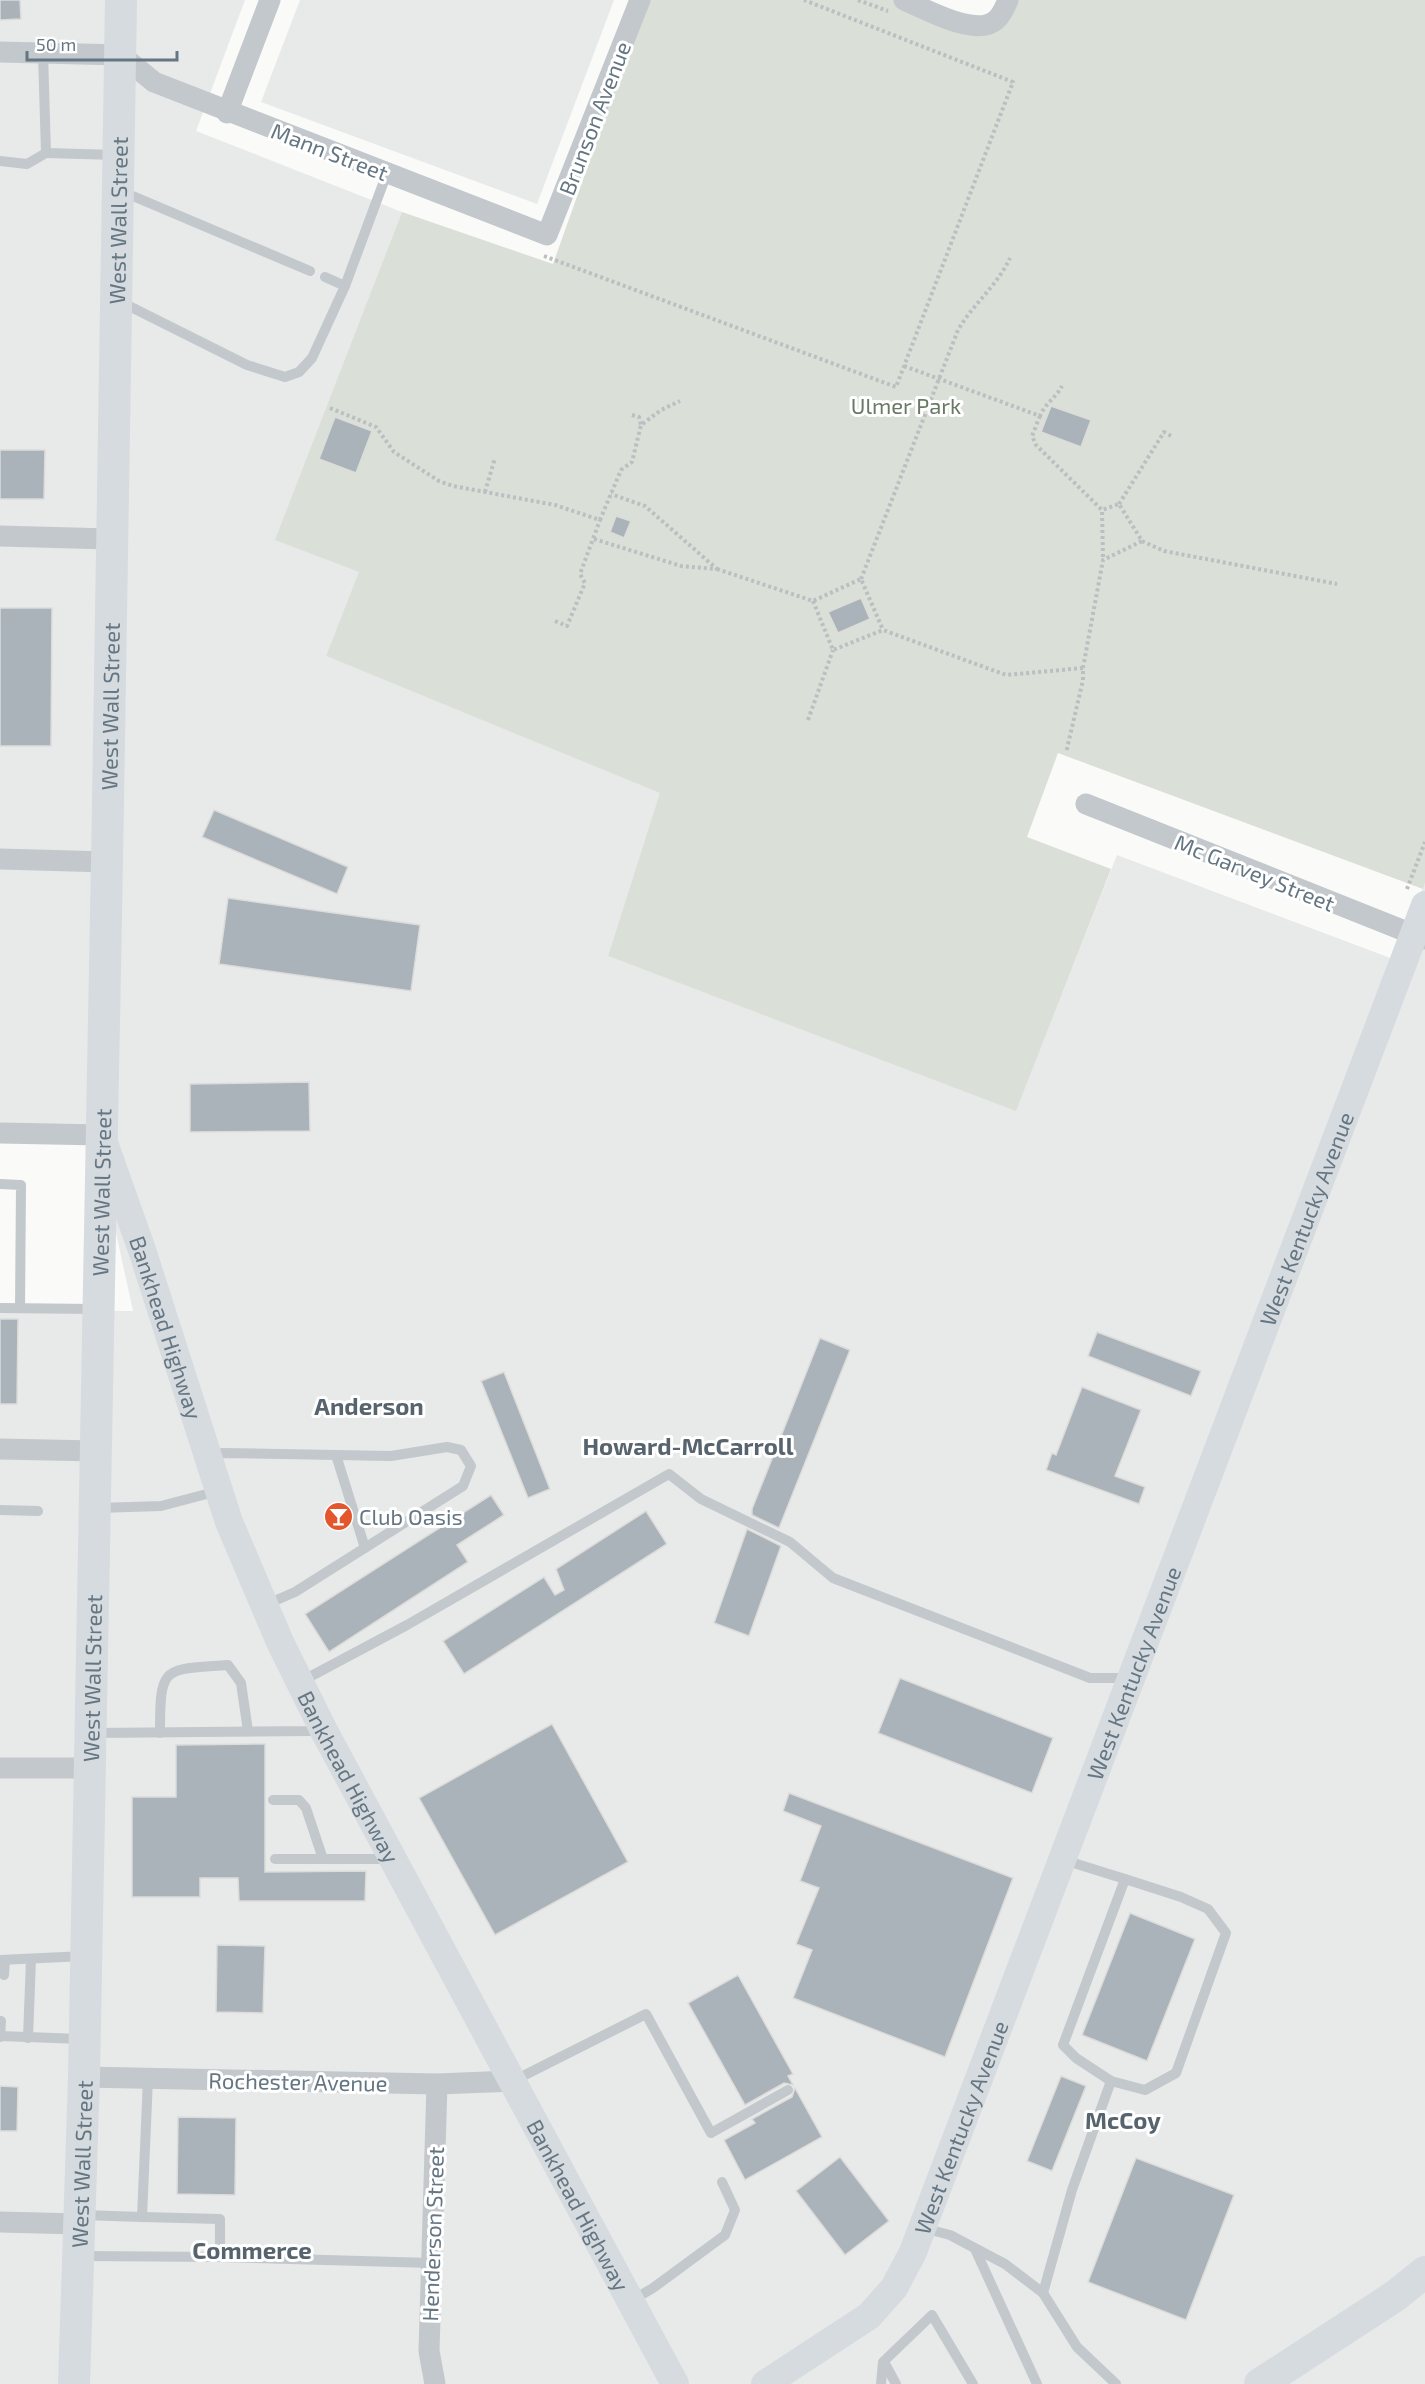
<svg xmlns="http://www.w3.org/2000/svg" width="1425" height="2384" viewBox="0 0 1425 2384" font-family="'Exo 2',sans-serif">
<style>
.built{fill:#e8e9e9}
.green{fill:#dadfd7}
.building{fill:#aab3b9;stroke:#dcdcda;stroke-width:1.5}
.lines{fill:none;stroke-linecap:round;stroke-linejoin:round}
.path{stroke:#bbbfc2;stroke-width:4;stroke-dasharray:3 3;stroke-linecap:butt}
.lane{stroke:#c3c8cc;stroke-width:10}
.street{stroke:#c3c8cc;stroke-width:21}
.secondary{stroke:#d6dbdf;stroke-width:28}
.primary{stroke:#d6dbdf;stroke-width:32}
.labels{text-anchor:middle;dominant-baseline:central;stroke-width:6;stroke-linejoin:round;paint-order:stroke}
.street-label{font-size:22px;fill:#657683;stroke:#fff}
.park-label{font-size:22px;fill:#687a64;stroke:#fff}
.poi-label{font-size:22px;fill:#657683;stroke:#fff;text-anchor:start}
.neighbourhood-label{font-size:24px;font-weight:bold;fill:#57646e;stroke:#fff}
</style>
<rect width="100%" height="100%" fill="#fafaf8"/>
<g class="built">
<polygon points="0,0 245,0 196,131 402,212 276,540 360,572 326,656 661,793 608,956 1016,1110 1117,855 1393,959 1425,883 1425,2384 0,2384 0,1311 133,1311 103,1173 104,1132 0,1129"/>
<polygon points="300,0 614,0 537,204 261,102"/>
</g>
<polygon class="green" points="647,0 895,0 975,31 1010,0 1425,0 1425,883 1423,889 1058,753 1027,837 1111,869 1016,1111 608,956 660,793 326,656 359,572 275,540 402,212 553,264"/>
<g class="building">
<polygon points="0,0 20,0 21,19 0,20"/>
<polygon points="1051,406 1091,420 1081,447 1041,432"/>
<polygon points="335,417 372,431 356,473 319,459"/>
<polygon points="0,450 45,450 44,499 0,499"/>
<polygon points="616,516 631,521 624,538 610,532"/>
<polygon points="861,598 870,619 838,633 828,612"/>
<polygon points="0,608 52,608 51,746 0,746"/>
<polygon points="214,810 348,867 337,894 202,837"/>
<polygon points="228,898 420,925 411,991 219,964"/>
<polygon points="309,1082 310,1131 190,1132 190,1084"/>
<polygon points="0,1319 18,1319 17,1404 0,1404"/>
<polygon points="1097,1332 1201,1371 1191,1396 1088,1356"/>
<polygon points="820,1338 850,1350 779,1528 752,1515 752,1509"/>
<polygon points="504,1372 550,1489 528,1498 481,1381"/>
<polygon points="1082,1387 1141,1410 1115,1476 1145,1487 1139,1504 1046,1470 1052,1453 1056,1455"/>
<polygon points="491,1495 504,1515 457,1545 468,1562 329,1652 305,1614"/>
<polygon points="646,1511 667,1544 464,1674 443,1641 544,1577 555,1595 564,1590 556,1569"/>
<polygon points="747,1529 781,1546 749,1636 714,1623"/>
<polygon points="900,1678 1053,1738 1032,1793 878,1733"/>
<polygon points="552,1724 628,1862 495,1935 419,1798"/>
<polygon points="265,1744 265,1872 366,1871 365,1901 239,1901 238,1878 200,1878 200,1897 132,1897 132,1797 176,1797 176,1745"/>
<polygon points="789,1793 1013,1878 945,2057 793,1998 812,1950 796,1944 819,1888 800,1881 821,1826 783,1811"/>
<polygon points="1130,1913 1195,1939 1147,2061 1082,2035"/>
<polygon points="217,1945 265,1946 263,2013 216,2012"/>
<polygon points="738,1975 793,2074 788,2076 793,2085 784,2083 745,2105 688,2003"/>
<polygon points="1061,2076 1086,2086 1052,2171 1027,2161"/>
<polygon points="0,2086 18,2087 17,2131 0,2131"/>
<polygon points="795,2088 822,2137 745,2180 724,2140 755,2123 752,2119 792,2097"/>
<polygon points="178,2117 236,2118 235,2195 177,2194"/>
<polygon points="840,2157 889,2221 845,2255 796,2191"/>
<polygon points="1136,2158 1234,2195 1186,2320 1088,2282"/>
</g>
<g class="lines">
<g class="path">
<polyline points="858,0 888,11"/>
<polyline points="544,256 896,387 1013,82 804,0"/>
<path d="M904,366l136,50c5,-13 16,-18 22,-30"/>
<polyline points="330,408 376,427 394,452 439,481 453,486 555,505 600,520 621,470 632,462 641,425 661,410 680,401"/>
<polyline points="632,415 639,417 641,425"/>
<polyline points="1040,416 1032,436 1036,445 1102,510 1103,559"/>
<polyline points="485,492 495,458"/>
<polyline points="1119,504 1164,432 1171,436"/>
<polyline points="594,539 681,566 717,569 645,506 611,494"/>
<polyline points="1142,541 1164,551 1337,584"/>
<polyline points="717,569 813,601 861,579 883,630"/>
<path d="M861,579l97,-249c15,-26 39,-44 52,-72"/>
<polyline points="813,601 833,650 883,630 1006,675 1083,668 1083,680 1066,753"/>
<polyline points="555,621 567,626 585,583 580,574 600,520"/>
<polyline points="1083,668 1103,560 1142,541 1119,504 1102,510"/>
<polyline points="808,720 833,650"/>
<polyline points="1407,889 1425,842"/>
</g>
<g class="lane">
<polyline points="43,53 46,153 117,155"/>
<polyline points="0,161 27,164 46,153"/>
<polyline points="121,191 310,271"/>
<polyline points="325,277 345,286 387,173"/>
<polyline points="119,301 247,365 285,377 299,372 312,358 345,286"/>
<polyline points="0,1184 21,1185 20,1308"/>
<polyline points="0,1308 95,1309"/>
<polyline points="336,1455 365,1548"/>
<polyline points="211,1458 222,1453 391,1456 447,1447 461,1450 471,1466 463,1486 295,1592 265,1605"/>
<polyline points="98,1508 161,1506 218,1491"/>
<polyline points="0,1510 38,1511"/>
<polyline points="300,1682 407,1625 669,1474 701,1499 790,1542 833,1578 1090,1678 1130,1678"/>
<polyline points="93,1733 310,1731 319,1726"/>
<path d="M160,1733c0,-69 3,-63 68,-68l13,18 7,48"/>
<polyline points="273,1800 299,1800 306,1808 323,1859"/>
<polyline points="275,1859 391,1859"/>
<polyline points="0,1960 85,1956"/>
<polyline points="4,1975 5,1960"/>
<polyline points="0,2036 81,2039"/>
<polyline points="0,2037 1,2021"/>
<polyline points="28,2038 31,1959"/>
<polyline points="513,2081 646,2014 711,2133 788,2090"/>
<polyline points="1111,2081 1145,2090 1176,2073 1226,1933 1208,1909 1181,1897 1125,1879"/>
<polyline points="82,2215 142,2217 148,2078"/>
<polyline points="923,2228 950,2235 1005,2264 1043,2293 1077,2347 1116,2384"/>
<polyline points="975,2249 1037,2384"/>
<polyline points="81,2256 220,2257 220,2219 142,2217"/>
<polyline points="220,2257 432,2263"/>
<polyline points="1043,2293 1072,2190 1111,2081 1076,2058 1063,2045 1125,1879 1064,1860"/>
<polyline points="631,2301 653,2288 725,2235 735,2210 722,2182"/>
<polyline points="884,2362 896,2384"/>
<polyline points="881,2384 883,2362 932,2315 973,2384"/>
</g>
<g class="street">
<path d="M904,0c22,9 72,38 92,20 6,-5 9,-13 12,-20"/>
<polyline points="0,52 121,55 154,82 547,235 640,0"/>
<polyline points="227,113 270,0"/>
<polyline points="0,536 110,539"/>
<polyline points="1086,804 1425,939"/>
<polyline points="0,859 107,862"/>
<polyline points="0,1133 102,1135"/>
<polyline points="0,1449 95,1451"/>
<polyline points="0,1768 89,1768"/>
<polyline points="84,2077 437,2084 513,2081"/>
<polyline points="0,2222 79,2224"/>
<polyline points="435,2384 429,2351 437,2084"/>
</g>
<g class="secondary">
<path id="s1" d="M103,1140l39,110 87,272 51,120 43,87 352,655"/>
<path id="s2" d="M765,2384l104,-68 25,-28 19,-36 512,-1347"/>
</g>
<g class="primary">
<path id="s3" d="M74,2384l10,-307 23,-1215 14,-862"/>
<polyline points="1260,2384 1395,2296 1425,2272"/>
</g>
</g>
<defs>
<symbol id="bar-disc" viewBox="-11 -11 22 22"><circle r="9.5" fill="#e4572e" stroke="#fff"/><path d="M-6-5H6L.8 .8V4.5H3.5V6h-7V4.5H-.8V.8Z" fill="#fff"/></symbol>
</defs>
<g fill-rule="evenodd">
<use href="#bar-disc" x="322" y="1500" width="33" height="33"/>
</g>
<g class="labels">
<g class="street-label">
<text transform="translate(594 118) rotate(-69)">Brunson Avenue</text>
<text transform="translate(330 151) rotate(21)">Mann Street</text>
<text stroke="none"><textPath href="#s3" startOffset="2164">West Wall Street</textPath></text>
<text stroke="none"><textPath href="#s3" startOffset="1678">West Wall Street</textPath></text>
<text transform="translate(1255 872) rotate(22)">Mc Garvey Street</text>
<text stroke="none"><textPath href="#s3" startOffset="1192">West Wall Street</textPath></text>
<text stroke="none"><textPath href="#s2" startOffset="1308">West Kentucky Avenue</textPath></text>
<text stroke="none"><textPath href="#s1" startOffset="198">Bankhead Highway</textPath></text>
<text stroke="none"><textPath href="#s2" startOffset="822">West Kentucky Avenue</textPath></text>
<text stroke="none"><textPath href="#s3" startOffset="706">West Wall Street</textPath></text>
<text stroke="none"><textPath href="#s1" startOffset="684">Bankhead Highway</textPath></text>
<text transform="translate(298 2081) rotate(1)">Rochester Avenue</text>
<text stroke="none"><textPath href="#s2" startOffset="336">West Kentucky Avenue</textPath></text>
<text stroke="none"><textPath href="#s3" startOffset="220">West Wall Street</textPath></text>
<text stroke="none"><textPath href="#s1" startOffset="1170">Bankhead Highway</textPath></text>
<text transform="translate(432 2234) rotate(-88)">Henderson Street</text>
</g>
<g class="park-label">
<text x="906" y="405">Ulmer Park</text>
</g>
<g class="poi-label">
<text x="359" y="1516">Club Oasis</text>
</g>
<g class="neighbourhood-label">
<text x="369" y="1405">Anderson</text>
<text x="688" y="1445">Howard-McCarroll</text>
<text x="1123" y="2119">McCoy</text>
<text x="252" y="2249">Commerce</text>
</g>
</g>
<path d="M27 51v9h150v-9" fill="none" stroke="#657683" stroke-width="3"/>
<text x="36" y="51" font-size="18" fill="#657683" stroke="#ffffff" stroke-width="4.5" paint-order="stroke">50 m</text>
</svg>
